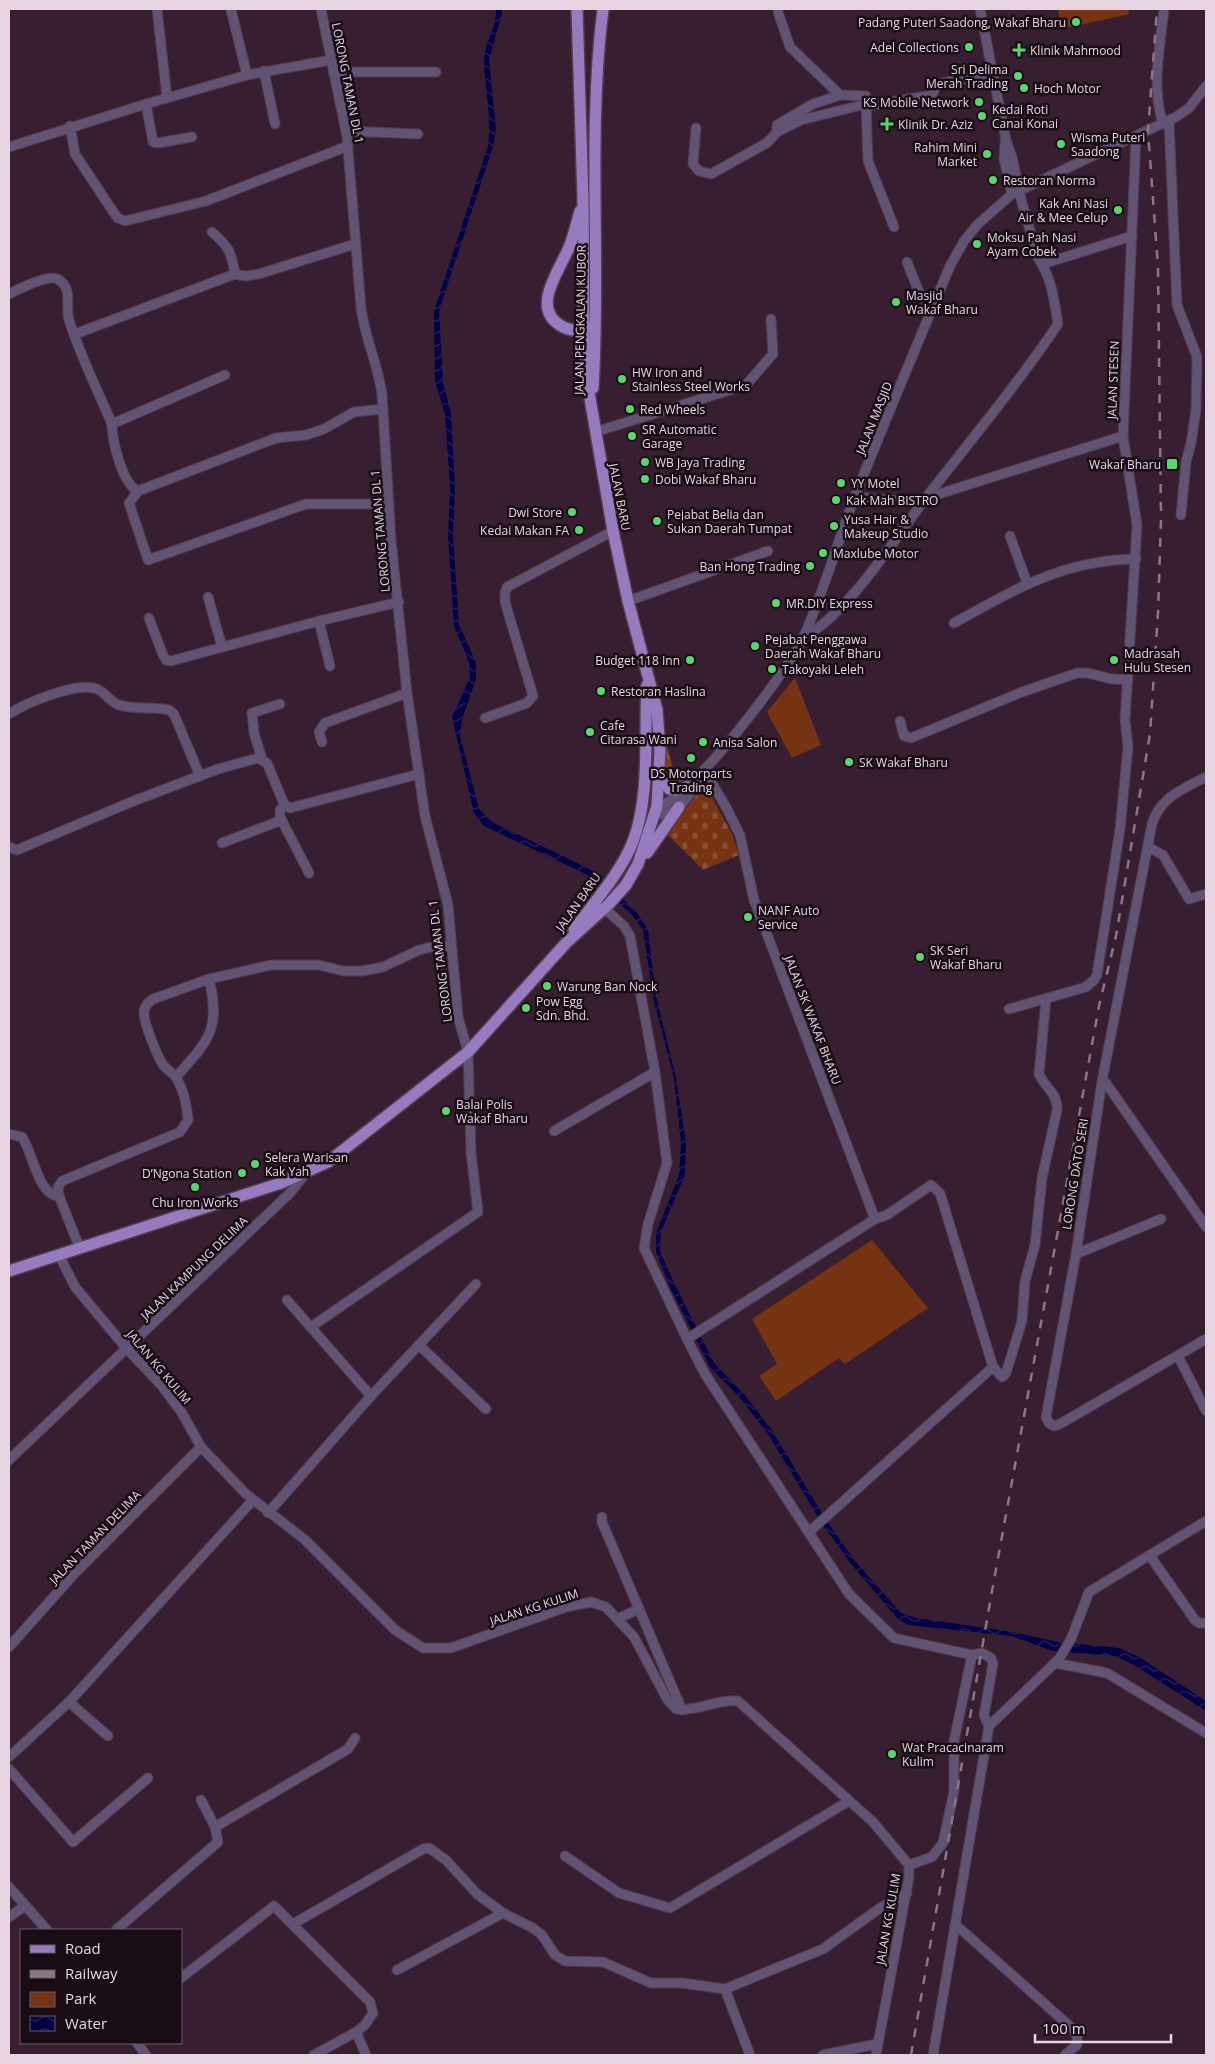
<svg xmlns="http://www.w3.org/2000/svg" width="1215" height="2064" viewBox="0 0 1215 2064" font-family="'Open Sans',sans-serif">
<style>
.green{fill:#773412}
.forest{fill:url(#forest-firs)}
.cemetery{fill:url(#cemetery-stones)}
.water{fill:url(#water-waves)}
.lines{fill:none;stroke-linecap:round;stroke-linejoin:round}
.minor-casing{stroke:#533c4d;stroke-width:11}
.major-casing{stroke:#533c4d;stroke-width:14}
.minor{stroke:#605374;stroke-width:9}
.major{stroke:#977bbf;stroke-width:11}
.rail{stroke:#8b7685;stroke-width:2.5;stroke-dasharray:9 9;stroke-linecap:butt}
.poi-dot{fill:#5bd56e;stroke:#180d15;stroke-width:2}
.labels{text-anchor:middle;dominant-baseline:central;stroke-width:5;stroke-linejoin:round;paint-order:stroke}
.poi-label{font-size:12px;fill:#e6d5e1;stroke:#180d15;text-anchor:start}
.street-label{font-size:12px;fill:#e6d5e1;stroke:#180d15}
</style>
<defs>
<pattern id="forest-firs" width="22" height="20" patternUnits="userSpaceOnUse" patternTransform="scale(1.25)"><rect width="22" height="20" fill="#8c3b0f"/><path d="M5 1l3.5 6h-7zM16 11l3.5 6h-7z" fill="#9c5632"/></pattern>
<pattern id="cemetery-stones" width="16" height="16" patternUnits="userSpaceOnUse" patternTransform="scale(1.25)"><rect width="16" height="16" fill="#773412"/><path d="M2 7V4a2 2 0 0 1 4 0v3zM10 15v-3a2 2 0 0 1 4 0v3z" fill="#8a5034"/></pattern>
<pattern id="water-waves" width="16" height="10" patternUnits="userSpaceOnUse" patternTransform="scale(1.25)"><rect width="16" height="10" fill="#040045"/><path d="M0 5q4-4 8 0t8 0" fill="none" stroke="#292460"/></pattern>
</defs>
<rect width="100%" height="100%" fill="#371f31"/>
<g class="green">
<polygon points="1058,9 1128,9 1129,14 1062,29"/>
<polygon points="795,678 821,745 792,758 767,712"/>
<polygon points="872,1240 928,1308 845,1364 839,1358 776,1401 759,1376 777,1364 752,1319"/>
</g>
<polygon class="forest" points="664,744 667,746 675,776 690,772 682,781 671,784 664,775"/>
<polygon class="cemetery" points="701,789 708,790 732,834 739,855 703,870 667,834"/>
<path class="water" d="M496,9h5l1,5 -13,46 7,69 -3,18 -54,164 4,72 8,30 4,75 -2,48 6,88 17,39v16l-14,41 -2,16 19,73 13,13 104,50 41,41 11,17 8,66 20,82 10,65 -1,32 -24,57 -1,19 15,34 39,78 31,32 28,37 53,88 29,41 46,52 16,5 96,14 45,10 61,6 20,9 67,44v10l-72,-46 -19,-9 -62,-5 -42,-15 -103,-11 -10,-6 -47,-55 -30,-42 -53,-88 -28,-36 -30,-31 -40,-80 -14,-35v-19l23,-58 2,-32 -7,-65 -21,-81 -10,-67 -11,-15 -40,-38 -108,-51 -10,-13 -22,-96 18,-40 -1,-15 -15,-36 -6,-89 2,-49 -5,-74 -10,-32 -1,-71 54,-165c4,-29 -3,-56 -4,-85 0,-18 13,-34 12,-52z"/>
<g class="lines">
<defs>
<g id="minor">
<polyline points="157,9 167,98"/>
<polyline points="231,10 247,75"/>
<polyline points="778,12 790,47 840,95 866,96 866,106 932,95 937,84 992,74"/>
<polyline points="264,71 275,124"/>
<polyline points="333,72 436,72"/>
<polyline points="146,104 153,142 158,143 192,137"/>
<polyline points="866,106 868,161 894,227"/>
<polyline points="1169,121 1177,305 1197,357 1196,410 1191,443 1186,462 1181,515"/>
<path d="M1163,124c-12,-38 -3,-76 1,-115"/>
<polyline points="70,126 75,154 114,213 118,218 125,221 206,201 348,146"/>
<polyline points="696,128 693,164 699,171 711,174 767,143 777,132 777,125 813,104 840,95"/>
<polyline points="346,131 418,134"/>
<polyline points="777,132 801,120 866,104"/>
<polyline points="1005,142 1004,159 1012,194"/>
<polyline points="9,147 146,104 247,75 331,60"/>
<path d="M212,232c17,15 19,19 23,42"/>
<polyline points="907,262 921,297 933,306"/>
<polyline points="1043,264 1132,236"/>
<path d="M9,294c10,-5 41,-21 50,-14 14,9 6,26 10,40 10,33 29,71 43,104 0,16 10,60 26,67l138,-53 30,-3 18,-6 30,-17 29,-3"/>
<polyline points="75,334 235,274 246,276 259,274 355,244"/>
<polyline points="112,424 225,375"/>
<polyline points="595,432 746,385 773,354 771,319"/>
<polyline points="138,491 129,503 148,560 306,504 389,504"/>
<polyline points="855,497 902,501 926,498 1123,436 1136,137"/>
<polyline points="1010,536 1027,583"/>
<polyline points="208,597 222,647"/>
<polyline points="628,601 768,551"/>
<polyline points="149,618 163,655 166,660 171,661 319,621 399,602"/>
<polyline points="319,621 330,666"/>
<path d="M954,623c62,-34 109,-63 182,-64"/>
<path d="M803,638c46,-26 90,-96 122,-139 45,-58 92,-114 133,-175 -4,-24 -6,-46 -20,-66l-17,-59 -9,-42 -6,-17 -26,-131"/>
<path d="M9,714c17,-11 68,-33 88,-25 8,3 13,13 22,16 16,5 34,1 50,5l5,4 26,62"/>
<polyline points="485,718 527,703 533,696 505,602 505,593 507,587 613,531"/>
<polyline points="900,721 904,736 911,738 1022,692 1077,673 1087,673 1112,679 1128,680"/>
<polyline points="322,742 319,732 325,723 407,693"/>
<polyline points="262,759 254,733 252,713 280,704"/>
<polyline points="704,770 726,807 740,835 754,900 875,1219"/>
<path d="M1206,777c-23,12 -46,20 -54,47l-50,257 -26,173 -30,163 3,6 5,3 6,-2 146,-85"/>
<polyline points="285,805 280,810 280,817 309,873"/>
<path d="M657,806c31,-2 132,-137 146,-168 21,-46 34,-95 52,-142 31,-77 63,-154 95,-230l14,-25 14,-17 34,-30 164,-77 13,-9 17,-22"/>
<path d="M655,815c23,-1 34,-17 44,-36"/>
<polyline points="222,843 282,820"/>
<polyline points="9,847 17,850 136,800 218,769 258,758 267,763 284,804 290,808 419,774"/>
<polyline points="1148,847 1163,855 1189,899 1206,894"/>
<polyline points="605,909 624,926 630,936 655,1072 667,1163 648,1224 644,1248 687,1339 705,1374 849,1594 894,1638 972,1655 982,1653 991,1658 993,1664 984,1715 989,1726"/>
<polyline points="1009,1009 1086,987 1094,980 1097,975 1120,829 1128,747 1125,720 1137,525 1123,436"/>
<path d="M176,1077c33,-37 45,-48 33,-98"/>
<polyline points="1102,1081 1106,1083 1206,1227"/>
<polyline points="554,1131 655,1072"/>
<path d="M9,1134l13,3c11,15 16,59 37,59"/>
<path d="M80,1249l-21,-53 -1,-9 4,-6 118,-49 8,-12c-1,-14 -4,-29 -11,-41 -3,-6 -10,-9 -14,-14 -6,-10 -20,-43 -19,-54 1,-6 5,-9 9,-12l56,-20 62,-14h48l24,6h19l21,-4 36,-17 16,-4 16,1"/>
<polyline points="1076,1254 1161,1219"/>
<path d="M59,1255l16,32 52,62 35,37 20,27 19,34 45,47 58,45 91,91 28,18h28l115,-41 25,-5 15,5 28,30 33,62 9,10c22,3 40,-10 62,-8l135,121 36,43v12l-33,178"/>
<polyline points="287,1300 371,1396"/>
<path d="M311,1327l167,-115 -7,-59 -3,-101 -10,-35 -10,-112 -23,-89 -18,-123 -16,-153 -9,-146c-4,-29 -17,-56 -21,-86l-14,-171 -26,-128"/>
<path d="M687,1339l188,-120 12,-4 44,-30 9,8 53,174 9,10 4,-4 16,-52 3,-40 10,-36 7,-67 15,-68c1,-17 -12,-22 -18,-36l7,-75"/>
<polyline points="419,1345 486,1409"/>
<polyline points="1178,1356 1206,1411"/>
<polyline points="9,1460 290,1193 305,1174"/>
<polyline points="268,1513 371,1396 476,1284"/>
<polyline points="602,1517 602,1522 682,1710"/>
<polyline points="809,1532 993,1367"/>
<polyline points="1150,1556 1195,1620 1199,1623 1206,1623"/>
<polyline points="619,1618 639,1609"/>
<polyline points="9,1647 75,1573 201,1447"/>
<polyline points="1055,1663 1107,1673 1206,1733"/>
<polyline points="69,1702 108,1736"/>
<polyline points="9,1757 69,1702 253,1500"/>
<polyline points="9,1769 73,1842 148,1778"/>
<polyline points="215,1827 348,1749 355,1738"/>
<polyline points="565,1856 619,1893 670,1908 849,1801"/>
<polyline points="909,1865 932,1857 943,1843 954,1791 954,1741 972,1655"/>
<polyline points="9,1887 47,1930"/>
<polyline points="9,1917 25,1906"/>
<polyline points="293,1924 423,1849 429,1848 446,1860 477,1894 503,1913 533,1928 542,1935 555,1955 565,1961 603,1962 651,1983 682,1983 725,1989 823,1949 880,1908 907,1893"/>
<polyline points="956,1925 1074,2030 1077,2037 1077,2045 1065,2055"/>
<polyline points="116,1930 218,1842 215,1827 201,1800"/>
<polyline points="397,1970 503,1913"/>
<polyline points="181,1978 274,1906 370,2002 373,2013 365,2025 356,2032"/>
<polyline points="725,1989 750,2055"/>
<polyline points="137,2043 146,2055"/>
<polyline points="314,2055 356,2032 366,2055"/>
<polyline points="823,2055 877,2044"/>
<polyline points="933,2055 989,1726 1059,1659 1071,1639 1089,1592 1206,1521"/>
</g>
<g id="major">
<path d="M580,211c-3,11 -6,23 -10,34 -9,24 -42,64 -7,82 8,4 17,4 26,0"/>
<path d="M593,388c8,-126 -6,-254 10,-379"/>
<polyline points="659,777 669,789 676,790 686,787"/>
<polyline points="647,853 679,807"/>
<path d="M574,930c19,-27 45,-55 58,-86 19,-47 12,-109 15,-159"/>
<polyline points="9,1271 281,1183 328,1162 468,1052 566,943 609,904 626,885 638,864 657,806 660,751 657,710 628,601 613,531 587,381 584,339 583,199 577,9"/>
</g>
</defs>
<use href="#minor" class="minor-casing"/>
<use href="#major" class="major-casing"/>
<use href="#minor" class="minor"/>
<use href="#major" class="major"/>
<polyline class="rail" points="911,2055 992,1591 1099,1006 1116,936 1150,734 1158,613 1161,519 1158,267 1148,131 1157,9"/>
</g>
<g class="poi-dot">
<circle cx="1076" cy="22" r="5"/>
<circle cx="969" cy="47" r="5"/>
<path d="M1016.5 42.5h5v5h5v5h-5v5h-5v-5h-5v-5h5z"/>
<circle cx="1018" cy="76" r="5"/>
<circle cx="1024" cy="88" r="5"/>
<circle cx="979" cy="102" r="5"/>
<circle cx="982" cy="116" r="5"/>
<path d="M884.5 116.5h5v5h5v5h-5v5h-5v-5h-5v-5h5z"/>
<circle cx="1061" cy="144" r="5"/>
<circle cx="987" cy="154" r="5"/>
<circle cx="993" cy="180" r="5"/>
<circle cx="1118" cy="210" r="5"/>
<circle cx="977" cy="244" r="5"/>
<circle cx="896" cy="302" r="5"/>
<circle cx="622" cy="379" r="5"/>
<circle cx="630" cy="409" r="5"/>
<circle cx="632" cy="436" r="5"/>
<circle cx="645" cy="462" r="5"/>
<rect x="1166" y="458" width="12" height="12" rx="2.5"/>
<circle cx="645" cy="479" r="5"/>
<circle cx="841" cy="483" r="5"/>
<circle cx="836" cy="500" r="5"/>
<circle cx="572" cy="512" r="5"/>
<circle cx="657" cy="521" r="5"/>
<circle cx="834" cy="526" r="5"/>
<circle cx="579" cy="530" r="5"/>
<circle cx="823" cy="553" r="5"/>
<circle cx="810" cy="566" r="5"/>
<circle cx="776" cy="603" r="5"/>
<circle cx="755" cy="646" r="5"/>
<circle cx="690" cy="660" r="5"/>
<circle cx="1114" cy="660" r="5"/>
<circle cx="772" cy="669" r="5"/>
<circle cx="601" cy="691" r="5"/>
<circle cx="590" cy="732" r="5"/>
<circle cx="703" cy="742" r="5"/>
<circle cx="691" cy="758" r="5"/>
<circle cx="849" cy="762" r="5"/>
<circle cx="748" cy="917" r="5"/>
<circle cx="920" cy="957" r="5"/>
<circle cx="547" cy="986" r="5"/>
<circle cx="526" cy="1008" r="5"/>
<circle cx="446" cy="1111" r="5"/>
<circle cx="255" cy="1164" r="5"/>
<circle cx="242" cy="1173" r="5"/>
<circle cx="195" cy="1187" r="5"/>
<circle cx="892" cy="1754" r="5"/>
</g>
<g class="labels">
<g class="poi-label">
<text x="1066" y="22" text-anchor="end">Padang Puteri Saadong, Wakaf Bharu</text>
<text x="959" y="47" text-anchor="end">Adel Collections</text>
<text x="1030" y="50">Klinik Mahmood</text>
<text x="1008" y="69" text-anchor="end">Sri Delima<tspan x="1008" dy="14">Merah Trading</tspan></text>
<text x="1034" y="88">Hoch Motor</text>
<text x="969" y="102" text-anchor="end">KS Mobile Network</text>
<text x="992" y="109">Kedai Roti<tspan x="992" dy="14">Canai Konai</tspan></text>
<text x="898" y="124">Klinik Dr. Aziz</text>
<text x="1071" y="137">Wisma Puteri<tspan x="1071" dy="14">Saadong</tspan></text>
<text x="977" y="147" text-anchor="end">Rahim Mini<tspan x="977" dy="14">Market</tspan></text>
<text x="1003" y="180">Restoran Norma</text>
<text x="1108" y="203" text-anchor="end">Kak Ani Nasi<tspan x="1108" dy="14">Air &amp; Mee Celup</tspan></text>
<text x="987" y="237">Moksu Pah Nasi<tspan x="987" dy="14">Ayam Cobek</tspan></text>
<text x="906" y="295">Masjid<tspan x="906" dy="14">Wakaf Bharu</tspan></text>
<text x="632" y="372">HW Iron and<tspan x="632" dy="14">Stainless Steel Works</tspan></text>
<text x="640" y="409">Red Wheels</text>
<text x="642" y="429">SR Automatic<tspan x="642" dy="14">Garage</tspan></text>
<text x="655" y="462">WB Jaya Trading</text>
<text x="1161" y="464" text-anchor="end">Wakaf Bharu</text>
<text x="655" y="479">Dobi Wakaf Bharu</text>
<text x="851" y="483">YY Motel</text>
<text x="846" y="500">Kak Mah BISTRO</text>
<text x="562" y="512" text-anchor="end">Dwi Store</text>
<text x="667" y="514">Pejabat Belia dan<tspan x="667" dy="14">Sukan Daerah Tumpat</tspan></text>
<text x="844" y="519">Yusa Hair &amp;<tspan x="844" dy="14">Makeup Studio</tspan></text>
<text x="569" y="530" text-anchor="end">Kedai Makan FA</text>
<text x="833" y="553">Maxlube Motor</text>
<text x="800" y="566" text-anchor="end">Ban Hong Trading</text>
<text x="786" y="603">MR.DIY Express</text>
<text x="765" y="639">Pejabat Penggawa<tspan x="765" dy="14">Daerah Wakaf Bharu</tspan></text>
<text x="1124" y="653">Madrasah<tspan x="1124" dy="14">Hulu Stesen</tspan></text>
<text x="680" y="660" text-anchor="end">Budget 118 Inn</text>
<text x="782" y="669">Takoyaki Leleh</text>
<text x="611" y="691">Restoran Haslina</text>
<text x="600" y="725">Cafe<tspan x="600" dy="14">Citarasa Wani</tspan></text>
<text x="713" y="742">Anisa Salon</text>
<text x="859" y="762">SK Wakaf Bharu</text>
<text x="691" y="773" text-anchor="middle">DS Motorparts<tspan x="691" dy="14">Trading</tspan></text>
<text x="758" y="910">NANF Auto<tspan x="758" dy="14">Service</tspan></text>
<text x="930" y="950">SK Seri<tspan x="930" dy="14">Wakaf Bharu</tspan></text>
<text x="557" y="986">Warung Ban Nock</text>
<text x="536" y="1001">Pow Egg<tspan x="536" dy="14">Sdn. Bhd.</tspan></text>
<text x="456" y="1104">Balai Polis<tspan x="456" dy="14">Wakaf Bharu</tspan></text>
<text x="265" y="1157">Selera Warisan<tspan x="265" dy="14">Kak Yah</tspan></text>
<text x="232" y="1173" text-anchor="end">D’Ngona Station</text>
<text x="195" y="1202" text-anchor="middle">Chu Iron Works</text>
<text x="902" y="1747">Wat Pracacinaram<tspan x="902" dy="14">Kulim</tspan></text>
</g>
<g class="street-label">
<text transform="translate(348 83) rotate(79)">LORONG TAMAN DL 1</text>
<text transform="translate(580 320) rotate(-89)">JALAN PENGKALAN KUBOR</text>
<text transform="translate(1113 380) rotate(-88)">JALAN STESEN</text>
<text transform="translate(874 418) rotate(-68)">JALAN MASJID</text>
<text transform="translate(620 497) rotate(79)">JALAN BARU</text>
<text transform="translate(380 531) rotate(-95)">LORONG TAMAN DL 1</text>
<text transform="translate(578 902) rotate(-55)">JALAN BARU</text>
<text transform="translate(440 961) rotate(-97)">LORONG TAMAN DL 1</text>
<text transform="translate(813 1020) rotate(69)">JALAN SK WAKAF BHARU</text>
<text transform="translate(1075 1174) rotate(-81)">LORONG DATO SERI</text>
<text transform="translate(194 1268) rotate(-44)">JALAN KAMPUNG DELIMA</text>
<text transform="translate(159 1367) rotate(50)">JALAN KG KULIM</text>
<text transform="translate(95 1537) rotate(-46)">JALAN TAMAN DELIMA</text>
<text transform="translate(534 1607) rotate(-18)">JALAN KG KULIM</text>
<text transform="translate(888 1919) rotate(-80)">JALAN KG KULIM</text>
</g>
</g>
<rect width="1215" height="2064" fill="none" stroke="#e6d5e1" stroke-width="20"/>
<rect x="20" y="1929" width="162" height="115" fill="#180d15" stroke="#6a5d67"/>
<rect x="30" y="1945" width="25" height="8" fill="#977bbf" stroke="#6a5d67"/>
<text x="65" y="1954" font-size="15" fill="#e6d5e1">Road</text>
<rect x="30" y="1970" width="25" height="8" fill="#8b7685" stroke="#6a5d67"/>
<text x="65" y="1979" font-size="15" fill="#e6d5e1">Railway</text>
<rect x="30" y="1992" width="25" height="15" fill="#773412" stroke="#6a5d67"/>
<text x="65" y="2004" font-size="15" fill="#e6d5e1">Park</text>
<rect x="30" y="2016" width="25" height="15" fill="url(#water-waves)" stroke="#6a5d67"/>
<text x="65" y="2029" font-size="15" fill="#e6d5e1">Water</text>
<path d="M1035 2034v8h136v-8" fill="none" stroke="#e6d5e1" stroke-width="2.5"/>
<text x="1042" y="2034" font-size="15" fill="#e6d5e1" stroke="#180d15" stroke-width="4" paint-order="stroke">100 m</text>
</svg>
